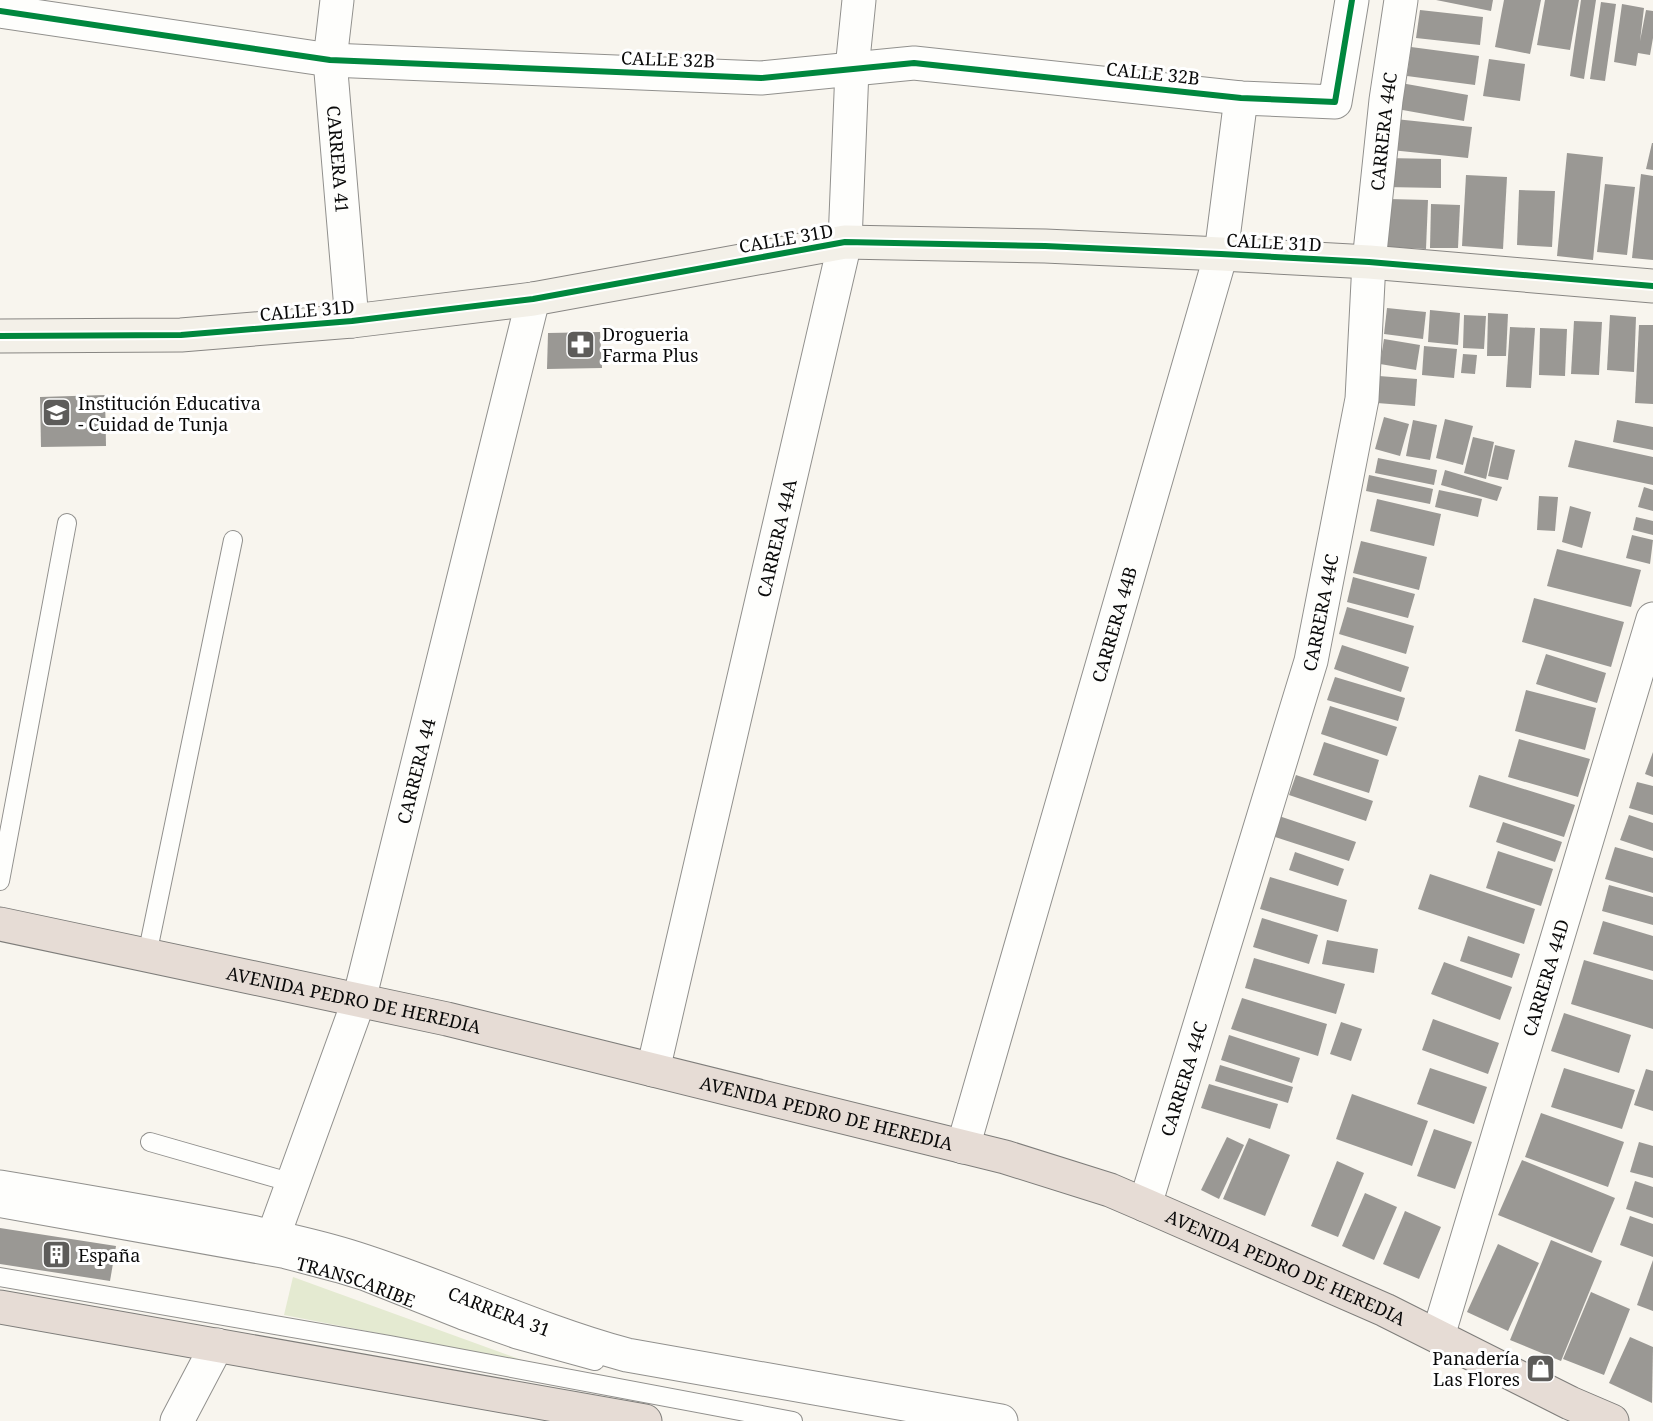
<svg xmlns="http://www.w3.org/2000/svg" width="1653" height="1421" viewBox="0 0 1653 1421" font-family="'Noto Serif',serif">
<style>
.green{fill:#e4ead1}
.building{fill:#9a9894}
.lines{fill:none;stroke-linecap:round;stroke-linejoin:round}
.lane-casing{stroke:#91908d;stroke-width:20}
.street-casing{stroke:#91908d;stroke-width:35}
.secondary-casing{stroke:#888683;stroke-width:35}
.highway-casing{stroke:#7e7d7a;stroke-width:35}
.lane{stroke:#fefefc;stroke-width:18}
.street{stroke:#fefefc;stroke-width:33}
.secondary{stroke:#f3f0e8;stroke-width:33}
.highway{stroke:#e6dcd5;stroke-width:33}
.cycleway-casing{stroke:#fff;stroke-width:10}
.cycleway{stroke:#00873e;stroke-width:6}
.labels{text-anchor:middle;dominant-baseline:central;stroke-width:6;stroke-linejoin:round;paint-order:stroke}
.street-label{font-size:18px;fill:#0a0a0a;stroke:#fff}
.poi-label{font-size:18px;fill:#0a0a0a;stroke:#fff;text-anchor:start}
</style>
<rect width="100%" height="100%" fill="#f8f5ee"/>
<polygon class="green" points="293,1277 527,1362 284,1315"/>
<g class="building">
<polygon points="1436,0 1493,0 1491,11"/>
<polygon points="1504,0 1541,0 1530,54 1495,47"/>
<polygon points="1545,0 1579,0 1570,50 1537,45"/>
<polygon points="1581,0 1596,0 1584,79 1570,76"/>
<polygon points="1601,2 1616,4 1605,81 1590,79"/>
<polygon points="1622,4 1644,8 1640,41 1646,10 1653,11 1653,38 1650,55 1638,53 1636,66 1614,62"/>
<polygon points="1420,10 1483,17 1480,45 1416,38"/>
<polygon points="1411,47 1479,56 1475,85 1407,76"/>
<polygon points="1489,59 1525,64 1520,101 1483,96"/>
<polygon points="1401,83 1468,95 1464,121 1397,109"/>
<polygon points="1395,119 1472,127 1468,158 1391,150"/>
<polygon points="1652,143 1653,143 1653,170 1646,169"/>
<polygon points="1567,153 1603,157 1593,260 1557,256"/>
<polygon points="1385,158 1441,159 1441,188 1385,187"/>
<polygon points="1641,174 1653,176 1653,260 1632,258"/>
<polygon points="1466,175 1507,177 1503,249 1462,246"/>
<polygon points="1605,184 1635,187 1627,255 1597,252"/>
<polygon points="1519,190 1555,191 1552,247 1517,245"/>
<polygon points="1389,199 1428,200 1426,249 1386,247"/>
<polygon points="1431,204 1460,205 1458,248 1430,248"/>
<polygon points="1387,308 1426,312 1423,339 1384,334"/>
<polygon points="1430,310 1460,313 1458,345 1428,342"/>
<polygon points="1488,313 1508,314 1506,356 1487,356"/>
<polygon points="1464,315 1486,316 1484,349 1463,348"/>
<polygon points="1610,315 1636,317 1634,372 1607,370"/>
<polygon points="1574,321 1602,322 1599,375 1571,374"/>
<polygon points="1639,325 1653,325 1653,404 1635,403"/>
<polygon points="1510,327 1535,328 1531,388 1506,387"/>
<polygon points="1540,328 1567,329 1565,376 1539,375"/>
<polygon points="600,332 602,368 547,369 548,333"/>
<polygon points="1384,339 1420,345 1416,370 1380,364"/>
<polygon points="1424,346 1457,349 1454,378 1422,375"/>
<polygon points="1463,354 1477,355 1475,374 1461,373"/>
<polygon points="1379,376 1417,379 1415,406 1377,403"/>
<polygon points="105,395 106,446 41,447 40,397"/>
<polygon points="1384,417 1409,424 1400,456 1375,449"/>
<polygon points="1445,419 1473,426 1463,465 1436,458"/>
<polygon points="1413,420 1437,425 1430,460 1406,456"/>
<polygon points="1617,420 1653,427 1653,450 1613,442"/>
<polygon points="1473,437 1494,442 1486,479 1464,473"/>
<polygon points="1575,440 1653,457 1653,485 1568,467"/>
<polygon points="1495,445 1515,450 1508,480 1488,476"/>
<polygon points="1378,458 1437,470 1434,485 1375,473"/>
<polygon points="1445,470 1502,487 1497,501 1441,485"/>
<polygon points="1369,475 1433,489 1430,504 1366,491"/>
<polygon points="1644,487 1653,490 1653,511 1638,507"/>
<polygon points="1439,490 1482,499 1478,517 1435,507"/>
<polygon points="1539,496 1558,497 1555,531 1537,530"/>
<polygon points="1377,499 1441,514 1434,546 1370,531"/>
<polygon points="1570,506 1591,512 1582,548 1562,542"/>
<polygon points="1636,517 1653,521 1653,535 1633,530"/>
<polygon points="1632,535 1653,540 1650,564 1626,558"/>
<polygon points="1361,541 1427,557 1419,590 1353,573"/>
<polygon points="1557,549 1641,570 1631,607 1547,586"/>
<polygon points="1353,577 1415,594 1408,618 1347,602"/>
<polygon points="1534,598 1624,622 1611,667 1522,642"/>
<polygon points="1347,607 1414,626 1406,654 1339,634"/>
<polygon points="1342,645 1409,667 1401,692 1334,669"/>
<polygon points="1546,654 1606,673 1597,703 1536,684"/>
<polygon points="1335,677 1405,698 1398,721 1327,700"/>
<polygon points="1526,690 1596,708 1585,750 1515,731"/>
<polygon points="1330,706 1397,727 1387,756 1321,734"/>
<polygon points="1519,739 1590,759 1578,797 1508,777"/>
<polygon points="1324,742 1379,760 1369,793 1313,775"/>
<polygon points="1653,752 1653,777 1645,774"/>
<polygon points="1296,775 1373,801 1366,821 1289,795"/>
<polygon points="1479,775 1575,805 1564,837 1469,807"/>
<polygon points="1637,782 1653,786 1653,815 1629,808"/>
<polygon points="1629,815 1653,823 1653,851 1620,840"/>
<polygon points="1279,816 1356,842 1349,861 1272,836"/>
<polygon points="1503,822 1562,842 1555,862 1496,842"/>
<polygon points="1615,847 1653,858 1653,893 1605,879"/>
<polygon points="1498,851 1553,869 1541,906 1486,888"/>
<polygon points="1295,852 1344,869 1338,886 1289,870"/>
<polygon points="1430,874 1535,909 1524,944 1418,909"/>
<polygon points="1270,877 1347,900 1338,932 1260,909"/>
<polygon points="1609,885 1653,897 1653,925 1602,911"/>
<polygon points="1262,918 1318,935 1309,964 1253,947"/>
<polygon points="1603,921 1653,936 1653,971 1593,954"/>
<polygon points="1468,936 1520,954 1512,978 1460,961"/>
<polygon points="1327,940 1378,949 1374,973 1322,964"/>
<polygon points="1254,958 1345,984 1336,1014 1245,988"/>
<polygon points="1584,960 1653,980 1653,1029 1571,1004"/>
<polygon points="1444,962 1512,987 1500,1020 1431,994"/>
<polygon points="1242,998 1327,1024 1318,1056 1231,1029"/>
<polygon points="1564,1013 1631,1035 1619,1073 1551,1051"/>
<polygon points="1433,1019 1499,1043 1488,1074 1422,1050"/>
<polygon points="1341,1022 1362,1029 1351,1061 1330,1054"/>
<polygon points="1229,1035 1300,1058 1292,1083 1221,1060"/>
<polygon points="1220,1065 1293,1087 1288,1103 1215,1081"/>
<polygon points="1430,1068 1487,1087 1474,1124 1417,1104"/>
<polygon points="1564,1068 1635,1090 1622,1129 1551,1107"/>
<polygon points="1646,1069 1653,1071 1653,1111 1634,1105"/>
<polygon points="1209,1084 1278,1104 1270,1129 1201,1108"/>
<polygon points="1352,1094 1428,1121 1412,1166 1336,1139"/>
<polygon points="1541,1113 1624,1142 1608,1187 1525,1157"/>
<polygon points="1434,1129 1472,1142 1455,1189 1417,1176"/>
<polygon points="1227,1137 1244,1145 1219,1199 1201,1190"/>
<polygon points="1249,1138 1290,1155 1265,1216 1223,1199"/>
<polygon points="1639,1142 1653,1146 1653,1178 1630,1172"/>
<polygon points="1522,1160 1615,1198 1592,1253 1498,1215"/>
<polygon points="1337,1161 1364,1173 1338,1237 1311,1226"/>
<polygon points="1635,1181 1653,1187 1653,1218 1626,1209"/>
<polygon points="1365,1193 1397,1207 1374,1260 1342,1246"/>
<polygon points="1405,1211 1441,1227 1419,1279 1383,1264"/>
<polygon points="1630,1216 1653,1224 1653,1257 1620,1245"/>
<polygon points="0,1228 116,1246 110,1281 0,1264"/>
<polygon points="1551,1240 1602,1261 1561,1361 1510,1340"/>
<polygon points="1498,1244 1539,1263 1508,1331 1467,1312"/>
<polygon points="1653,1260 1653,1311 1637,1305"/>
<polygon points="1591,1292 1630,1309 1604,1375 1563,1359"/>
<polygon points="1630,1337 1653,1347 1652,1403 1609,1383"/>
</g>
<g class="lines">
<defs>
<g id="lane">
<polyline points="0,881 67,523"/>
<polyline points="147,955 233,540"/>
<polyline points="150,1142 293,1183"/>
<path id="s1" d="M0,1208l284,51 53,14 26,8 98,39 54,19 80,22"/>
<polyline points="0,1277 390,1345 793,1421"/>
</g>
<g id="street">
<path id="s2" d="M337,0l-7,60 22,261"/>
<polyline points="0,11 330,60 761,78 914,63 1241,98 1335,102 1352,0"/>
<path id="s3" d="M653,1070l192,-828 7,-173 7,-69"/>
<path id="s4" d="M963,1147l258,-893 20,-156"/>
<path id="s5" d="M0,1187c84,14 168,28 251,45 32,7 65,14 97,24 95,29 183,73 279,99l374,66"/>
<path id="s6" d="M1145,1205l166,-544 51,-262 7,-137 17,-162 15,-100"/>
<path id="s7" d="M273,1237l86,-237 174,-701"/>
<path id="s8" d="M1438,1336l215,-717"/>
<polyline points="177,1421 217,1345"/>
</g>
<polyline id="secondary" points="0,336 181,335 352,321 533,299 845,242 1045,246 1221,254 1369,262 1653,286"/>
<g id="highway">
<path id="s9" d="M0,924l447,95 558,138 105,33 35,15 240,105 185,93 42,18"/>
<polyline points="0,1307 645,1421"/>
</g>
</defs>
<use href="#lane" class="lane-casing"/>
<use href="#street" class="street-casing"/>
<use href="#secondary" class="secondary-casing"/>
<use href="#highway" class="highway-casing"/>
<use href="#lane" class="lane"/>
<use href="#street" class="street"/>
<use href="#secondary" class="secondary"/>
<use href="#highway" class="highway"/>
<defs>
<g id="cycleway">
<polyline points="0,11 330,60 761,78 914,63 1241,98 1335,102 1352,0"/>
<polyline points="0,336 181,335 352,321 533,299 845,242 1045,246 1221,254 1369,262 1653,286"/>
</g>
</defs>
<use href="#cycleway" class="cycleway-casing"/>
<use href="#cycleway" class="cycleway"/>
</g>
<defs>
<symbol id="pharmacy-square" viewBox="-11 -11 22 22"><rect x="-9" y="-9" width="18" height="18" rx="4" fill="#5d5c5a" stroke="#fff"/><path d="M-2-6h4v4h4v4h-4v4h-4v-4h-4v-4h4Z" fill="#fff"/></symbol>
<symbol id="school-square" viewBox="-11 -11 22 22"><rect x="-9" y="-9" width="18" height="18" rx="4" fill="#5d5c5a" stroke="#fff"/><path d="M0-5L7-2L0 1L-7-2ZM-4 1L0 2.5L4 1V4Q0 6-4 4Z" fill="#fff"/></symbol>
<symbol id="building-square" viewBox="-11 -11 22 22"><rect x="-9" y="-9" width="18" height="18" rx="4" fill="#5d5c5a" stroke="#fff"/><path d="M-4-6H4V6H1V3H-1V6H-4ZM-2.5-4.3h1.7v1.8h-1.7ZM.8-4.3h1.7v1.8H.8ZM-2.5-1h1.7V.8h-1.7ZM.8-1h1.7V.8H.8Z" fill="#fff"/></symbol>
<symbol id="shop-square" viewBox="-11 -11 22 22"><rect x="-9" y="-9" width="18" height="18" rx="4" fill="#5d5c5a" stroke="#fff"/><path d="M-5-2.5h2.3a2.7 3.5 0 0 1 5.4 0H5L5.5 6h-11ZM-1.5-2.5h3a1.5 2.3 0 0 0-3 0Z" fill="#fff"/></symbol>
</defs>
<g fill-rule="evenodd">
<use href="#pharmacy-square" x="564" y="328" width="33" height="33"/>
<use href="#school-square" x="40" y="396" width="33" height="33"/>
<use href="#building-square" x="40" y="1238" width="33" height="33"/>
<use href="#shop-square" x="1524" y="1352" width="33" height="33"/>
</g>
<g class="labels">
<g class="street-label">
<text transform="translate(668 59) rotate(2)">CALLE 32B</text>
<text transform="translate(1153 73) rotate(6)">CALLE 32B</text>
<text stroke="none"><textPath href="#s6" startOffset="1104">CARRERA 44C</textPath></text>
<text stroke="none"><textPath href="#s2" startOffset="160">CARRERA 41</textPath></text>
<text transform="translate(786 238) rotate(-10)">CALLE 31D</text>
<text transform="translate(1274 242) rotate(3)">CALLE 31D</text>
<text transform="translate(307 310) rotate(-5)">CALLE 31D</text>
<text stroke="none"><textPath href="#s3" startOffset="546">CARRERA 44A</textPath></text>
<text stroke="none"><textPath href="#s6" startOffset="618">CARRERA 44C</textPath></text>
<text stroke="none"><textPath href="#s4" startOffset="544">CARRERA 44B</textPath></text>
<text stroke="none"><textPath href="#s7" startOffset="488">CARRERA 44</textPath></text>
<text stroke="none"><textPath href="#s8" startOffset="374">CARRERA 44D</textPath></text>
<text stroke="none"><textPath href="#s9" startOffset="362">AVENIDA PEDRO DE HEREDIA</textPath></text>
<text stroke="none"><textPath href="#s6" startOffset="132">CARRERA 44C</textPath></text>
<text stroke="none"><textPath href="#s9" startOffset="848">AVENIDA PEDRO DE HEREDIA</textPath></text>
<text stroke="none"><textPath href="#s9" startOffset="1334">AVENIDA PEDRO DE HEREDIA</textPath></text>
<text stroke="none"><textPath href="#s1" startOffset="364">TRANSCARIBE</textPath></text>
<text stroke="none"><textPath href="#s5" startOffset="516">CARRERA 31</textPath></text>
</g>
<g class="poi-label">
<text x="602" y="334">Drogueria<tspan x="602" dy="21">Farma Plus</tspan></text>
<text x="78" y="403">Institución Educativa<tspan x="78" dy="21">- Cuidad de Tunja</tspan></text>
<text x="78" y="1255">España</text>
<text x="1520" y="1358" text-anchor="end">Panadería<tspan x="1520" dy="21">Las Flores</tspan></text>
</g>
</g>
</svg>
